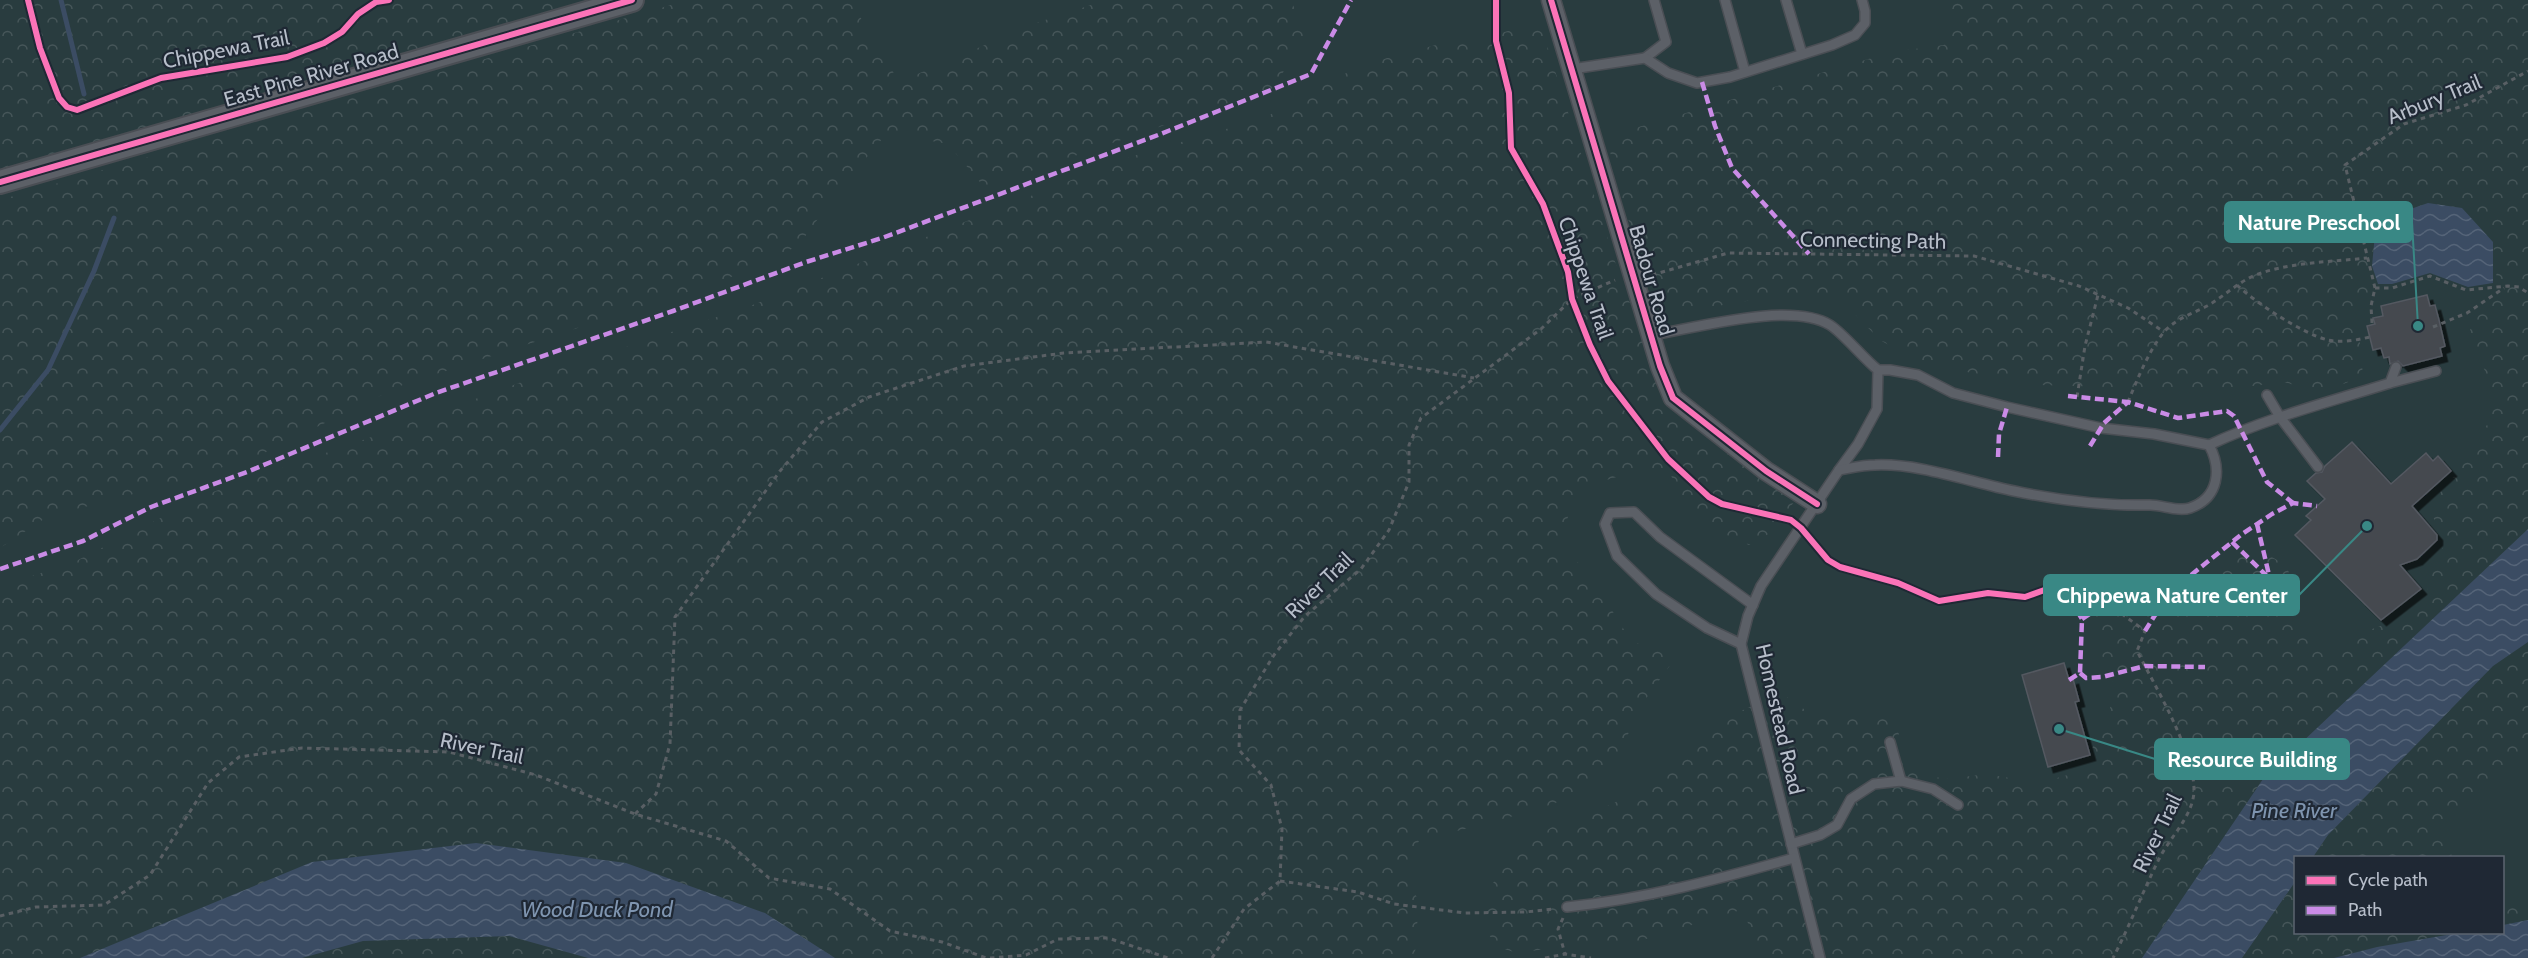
<svg xmlns="http://www.w3.org/2000/svg" width="2528" height="958" viewBox="0 0 2528 958" font-family="Cabin,sans-serif">
<style>
.green{fill:#293c3f;fill-rule:evenodd}
.forest{fill:url(#forest-crowns)}
.water{fill:url(#water-waves)}
.lines{fill:none;stroke-linecap:round;stroke-linejoin:round}
.stream{stroke:#3b4c63;stroke-width:5}
.building{fill:#444950;stroke:#545961;stroke-width:1.5;filter:url(#shadow)}
.service-casing{stroke:#4a4e54;stroke-width:12}
.minor-casing{stroke:#4a4e54;stroke-width:21}
.tertiary-casing{stroke:#4a4e54;stroke-width:26}
.path{stroke:#595f64;stroke-width:3;stroke-dasharray:4.5 4.5;stroke-linecap:butt}
.service{stroke:#5c6067;stroke-width:9}
.minor{stroke:#5c6067;stroke-width:18}
.tertiary{stroke:#5c6067;stroke-width:22}
.quiet{stroke:#ca8be6;stroke-width:4.5;stroke-dasharray:9 4.5;stroke-linecap:butt}
.cycleway-casing{stroke:#1f2834;stroke-width:10}
.cycleway{stroke:#fb73b8;stroke-width:6}
.labels{text-anchor:middle;dominant-baseline:central;stroke-width:4.5;stroke-linejoin:round;paint-order:stroke}
.street-label{font-size:21px;fill:#b7beca;stroke:#1f2834}
.water-label{font-size:22px;font-style:italic;fill:#7f95b0;stroke:#1f2834}
.leader{fill:none;stroke:#398885;stroke-width:2}
.callout-dot{fill:#398885;stroke:#1f2834;stroke-width:2}
.callout{fill:#398885;stroke:#398885;stroke-width:2}
.callout-label{font-size:22px;text-anchor:middle;font-weight:bold;fill:#fff}
</style>
<defs>
<pattern id="forest-crowns" width="20" height="18" patternUnits="userSpaceOnUse" patternTransform="scale(1.5)"><rect width="20" height="18" fill="#293c3f"/><path d="M2 6a3 3 0 1 1 6 0M12 15a3 3 0 1 1 6 0" fill="none" stroke="#465659"/></pattern>
<pattern id="water-waves" width="16" height="10" patternUnits="userSpaceOnUse" patternTransform="scale(1.5)"><rect width="16" height="10" fill="#3b4c63"/><path d="M0 5q4-4 8 0t8 0" fill="none" stroke="#556478"/></pattern>
<filter id="shadow"><feDropShadow dx="5.5" dy="5.5" stdDeviation="0" flood-color="#0009"/></filter>
</defs>
<rect width="100%" height="100%" fill="#2c3239"/>
<path class="green" d="M0,0h2528v958h-2528zM2296,858h206v74h-206z"/>
<g class="forest">
<polygon points="0,0 595,0 0,172"/>
<polygon points="688,0 850,0 899,82 1036,23 1106,0 1291,0 1306,37 1273,88 984,187 948,144 887,133 834,197 798,246 727,279 400,386 260,455 171,484 47,517 0,548 0,200"/>
<path d="M1954,0h574v529l-265,250 -121,179h-362c-28,-8 -29,-25 -36,-49l-108,33 -54,2 -65,9 -19,-6 -15,-20 4,-35 27,-40 41,-27 37,-12 52,-24 83,-71 53,-26 35,25 37,2 36,-13 26,67 32,6 41,-5 52,9 43,-12 35,-79 -16,-39 -6,-40 49,-2 29,-12 31,-17 20,-22 35,-10 29,16 5,50 16,24 25,6 27,-13 36,-13 29,-20 3,-18 -2,-14 14,-13 4,-17 -10,-16 -6,-17 27,-31 6,-19 25,-30 8,-26 -25,-69 27,-49 -4,-39 -31,-34c-45,-6 -53,-5 -87,26l-3,32 5,34 -27,15 10,28 3,33 -42,17 -37,-11 -102,13 -73,-8 -69,-2 -118,-21 -42,-24 -39,-40 -59,-5 -123,21 -35,-110 -17,-66 18,-9 267,-79 52,-7z"/>
<path d="M1540,23l83,264c36,88 98,156 171,215l-22,30 -23,13 -41,-18 -33,-26 -1,-20 -6,-10c-35,3 -81,3 -98,40 -5,12 -6,28 -9,41l24,15 46,74 45,16 -38,53 -18,44 -32,36 -48,19 -121,32 -18,33 18,26 -4,53 -13,5h-567l-70,-45 -612,14 -73,31h-80v-371l76,-26 134,-68 156,-54 172,-63 212,-70 383,-150 131,-38 97,-53 86,-23 49,-8z"/>
<polygon points="2528,642 2528,755 2444,821 2452,857 2313,858 2328,835 2493,666"/>
<polygon points="2295,882 2296,932 2458,933 2377,947 2334,958 2242,958"/>
<polygon points="2502,902 2528,905 2528,920 2503,925"/>
<polygon points="509,936 588,958 302,958 363,941"/>
</g>
<g class="water">
<polygon points="2428,203 2462,208 2493,242 2493,283 2468,287 2430,273 2392,284 2378,284 2372,266 2375,234 2399,213"/>
<polygon points="2528,529 2528,642 2493,666 2328,835 2313,857 2296,858 2295,882 2242,958 2142,958 2263,779"/>
<polygon points="476,843 626,863 765,913 835,958 588,958 509,936 363,941 302,958 80,958 312,862"/>
<polygon points="2528,920 2528,958 2334,958 2377,947 2458,933 2502,932 2503,925"/>
</g>
<g class="lines">
<g class="stream">
<polyline points="61,0 84,94"/>
<polyline points="0,430 48,370 94,271 114,218"/>
</g>
</g>
<g class="building">
<polygon points="2427,295 2430,306 2435,305 2439,320 2445,346 2440,348 2442,356 2403,366 2398,361 2390,364 2389,357 2384,358 2381,348 2373,350 2367,326 2375,324 2373,318 2383,316 2381,306"/>
<polygon points="2352,442 2391,484 2426,453 2433,461 2438,456 2451,471 2412,506 2437,535 2437,540 2417,559 2400,565 2421,589 2381,620 2295,535 2311,520 2306,516 2325,499 2307,481 2316,473 2322,472 2325,466"/>
<polygon points="2064,663 2069,680 2073,679 2079,701 2075,702 2090,755 2048,767 2022,675"/>
</g>
<g class="lines">
<defs>
<g id="service">
<polyline points="1725,0 1745,72"/>
<polyline points="1786,0 1802,54"/>
<polyline points="1645,58 1666,42 1654,0"/>
<polyline points="1572,69 1645,58 1668,73 1697,83 1730,77 1832,45 1855,35 1865,23 1865,11 1862,0"/>
<path d="M1652,335c44,-7 139,-34 178,-10 13,8 34,34 48,45l-1,39 -19,35 -19,26 -78,116 -13,30 -7,28 79,314"/>
<polyline points="2390,383 2436,371"/>
<polyline points="2267,395 2280,417 2318,467"/>
<path d="M2209,445c58,-27 120,-43 181,-62l6,-16"/>
<path d="M1839,470c12,-2 24,-5 36,-5 44,-2 95,17 139,26 44,9 91,15 136,14 12,0 29,7 40,3 29,-10 32,-39 19,-63l-55,-11 -53,-6 -94,-21 -54,-14 -35,-18 -28,-5h-12"/>
<polyline points="1741,644 1707,628 1656,594 1617,556 1605,524 1610,513 1634,512 1660,537 1753,605"/>
<polyline points="1890,742 1901,781"/>
<polyline points="1791,844 1820,835 1837,825 1851,799 1874,784 1901,781 1933,789 1958,805"/>
<path d="M1567,907c78,-8 152,-28 227,-49"/>
</g>
<polyline id="minor" points="1551,0 1660,366 1673,398 1766,471 1817,504"/>
<polyline id="tertiary" points="0,182 632,0"/>
</defs>
<use href="#service" class="service-casing"/>
<use href="#minor" class="minor-casing"/>
<use href="#tertiary" class="tertiary-casing"/>
<g class="path">
<polyline points="1652,275 1728,253 1974,256 2079,286 2128,308 2164,332"/>
<path d="M2237,285c19,18 66,49 91,55 14,3 29,0 42,-3"/>
<polyline points="2375,288 2345,165 2404,124 2466,105 2528,71"/>
<polyline points="2375,288 2392,288 2430,276 2466,290 2508,286 2519,287 2528,293"/>
<polyline points="2372,323 2371,306 2375,288"/>
<polyline points="2433,327 2467,313 2504,288"/>
<polyline points="2077,397 2085,346 2098,295"/>
<path d="M2128,402c9,-22 21,-52 36,-70 11,-13 28,-18 43,-26 16,-9 29,-22 46,-30 35,-14 78,-14 114,-18"/>
<path d="M2071,601l36,2 38,28 -8,20c18,35 57,100 57,139 0,25 -24,47 -35,69 -16,32 -29,66 -46,99"/>
<polyline points="635,814 656,794 670,744 675,617 780,471 822,422 869,397 964,366 1064,353 1266,342 1474,378"/>
<polyline points="1280,881 1358,892 1394,904 1465,913 1525,912 1554,909"/>
<polyline points="0,916 36,907 104,905 150,875 208,783 239,757 302,748 449,752 536,775 635,814 726,841 769,878 830,889 890,931 942,942 986,958"/>
<polyline points="1563,918 1558,929 1565,954"/>
<polyline points="990,958 1026,955 1058,939 1108,938 1168,958"/>
<polyline points="1212,958 1244,909 1280,881 1282,829 1271,785 1239,750 1240,710 1274,655 1305,616 1361,569 1389,530 1409,482 1409,445 1421,418 1541,329 1572,299 1615,280"/>
<polyline points="1545,958 1565,954 1591,958"/>
</g>
<use href="#service" class="service"/>
<use href="#minor" class="minor"/>
<use href="#tertiary" class="tertiary"/>
<g class="quiet">
<polyline points="1702,82 1715,126 1732,168 1809,254"/>
<polyline points="2068,396 2128,402 2178,418 2227,411 2234,416 2267,482 2293,503"/>
<polyline points="2090,446 2104,423 2128,402"/>
<polyline points="1998,457 1999,434 2007,407"/>
<polyline points="2257,524 2270,579"/>
<polyline points="2232,542 2270,579"/>
<polyline points="0,569 83,541 151,507 247,472 436,393 673,311 806,262 882,238 1158,135 1311,74 1351,0"/>
<path d="M2082,619c17,-11 37,-26 57,-32 14,-4 27,4 41,-3l62,-50 30,-20 21,-11 24,3"/>
<polyline points="2145,631 2172,588"/>
<polyline points="2080,673 2086,678 2102,677 2145,666 2205,667"/>
<polyline points="2069,680 2080,673 2082,619 2071,601"/>
</g>
<defs>
<g id="cycleway">
<polyline points="28,0 40,48 59,98 67,107 77,110 161,78 287,57 324,43 342,32 358,14 376,2 389,0"/>
<polyline points="1496,0 1496,41 1509,93 1511,148 1543,204 1568,272 1572,299 1590,345 1608,381 1668,459 1709,497 1722,504 1791,520 1801,528 1828,560 1840,567 1898,583 1939,601 1988,593 2025,597 2050,588 2071,601"/>
<polyline points="1551,0 1660,366 1673,398 1766,471 1817,504"/>
<polyline points="0,182 632,0"/>
</g>
</defs>
<use href="#cycleway" class="cycleway-casing"/>
<use href="#cycleway" class="cycleway"/>
</g>
<g class="labels">
<g class="street-label">
<text transform="translate(226 49) rotate(-11)">Chippewa Trail</text>
<text transform="translate(311 75) rotate(-16)">East Pine River Road</text>
<text transform="translate(2434 99) rotate(-22)">Arbury Trail</text>
<text transform="translate(1873 240) rotate(1)">Connecting Path</text>
<text transform="translate(1586 278) rotate(71)">Chippewa Trail</text>
<text transform="translate(1652 280) rotate(74)">Badour Road</text>
<text transform="translate(1319 585) rotate(-44)">River Trail</text>
<text transform="translate(1780 719) rotate(77)">Homestead Road</text>
<text transform="translate(482 748) rotate(12)">River Trail</text>
<text transform="translate(2157 833) rotate(-64)">River Trail</text>
</g>
<g class="water-label">
<text x="2294" y="810">Pine River</text>
<text x="597" y="909">Wood Duck Pond</text>
</g>
</g>
<path class="leader" d="M2418 326L2412 222M2367 526L2299 595M2059 729L2155 759"/>
<g class="callout-dot">
<circle cx="2418" cy="326" r="6"/>
<circle cx="2367" cy="526" r="6"/>
<circle cx="2059" cy="729" r="6"/>
</g>
<g class="callout">
<rect x="2225" y="202" width="187" height="40" rx="6"/>
<rect x="2044" y="575" width="255" height="40" rx="6"/>
<rect x="2155" y="739" width="194" height="40" rx="6"/>
</g>
<g class="callout-label">
<text x="2319" y="230">Nature Preschool</text>
<text x="2172" y="603">Chippewa Nature Center</text>
<text x="2252" y="767">Resource Building</text>
</g>
<rect x="2294" y="856" width="210" height="78" fill="#1f2834" stroke="#5c6470" stroke-width="1.5"/>
<rect x="2306" y="876" width="30" height="9" fill="#fb73b8" stroke="#5c6470" stroke-width="1.5"/>
<text x="2348" y="886" font-size="18" fill="#b7beca">Cycle path</text>
<rect x="2306" y="906" width="30" height="9" fill="#ca8be6" stroke="#5c6470" stroke-width="1.5"/>
<text x="2348" y="916" font-size="18" fill="#b7beca">Path</text>
</svg>
